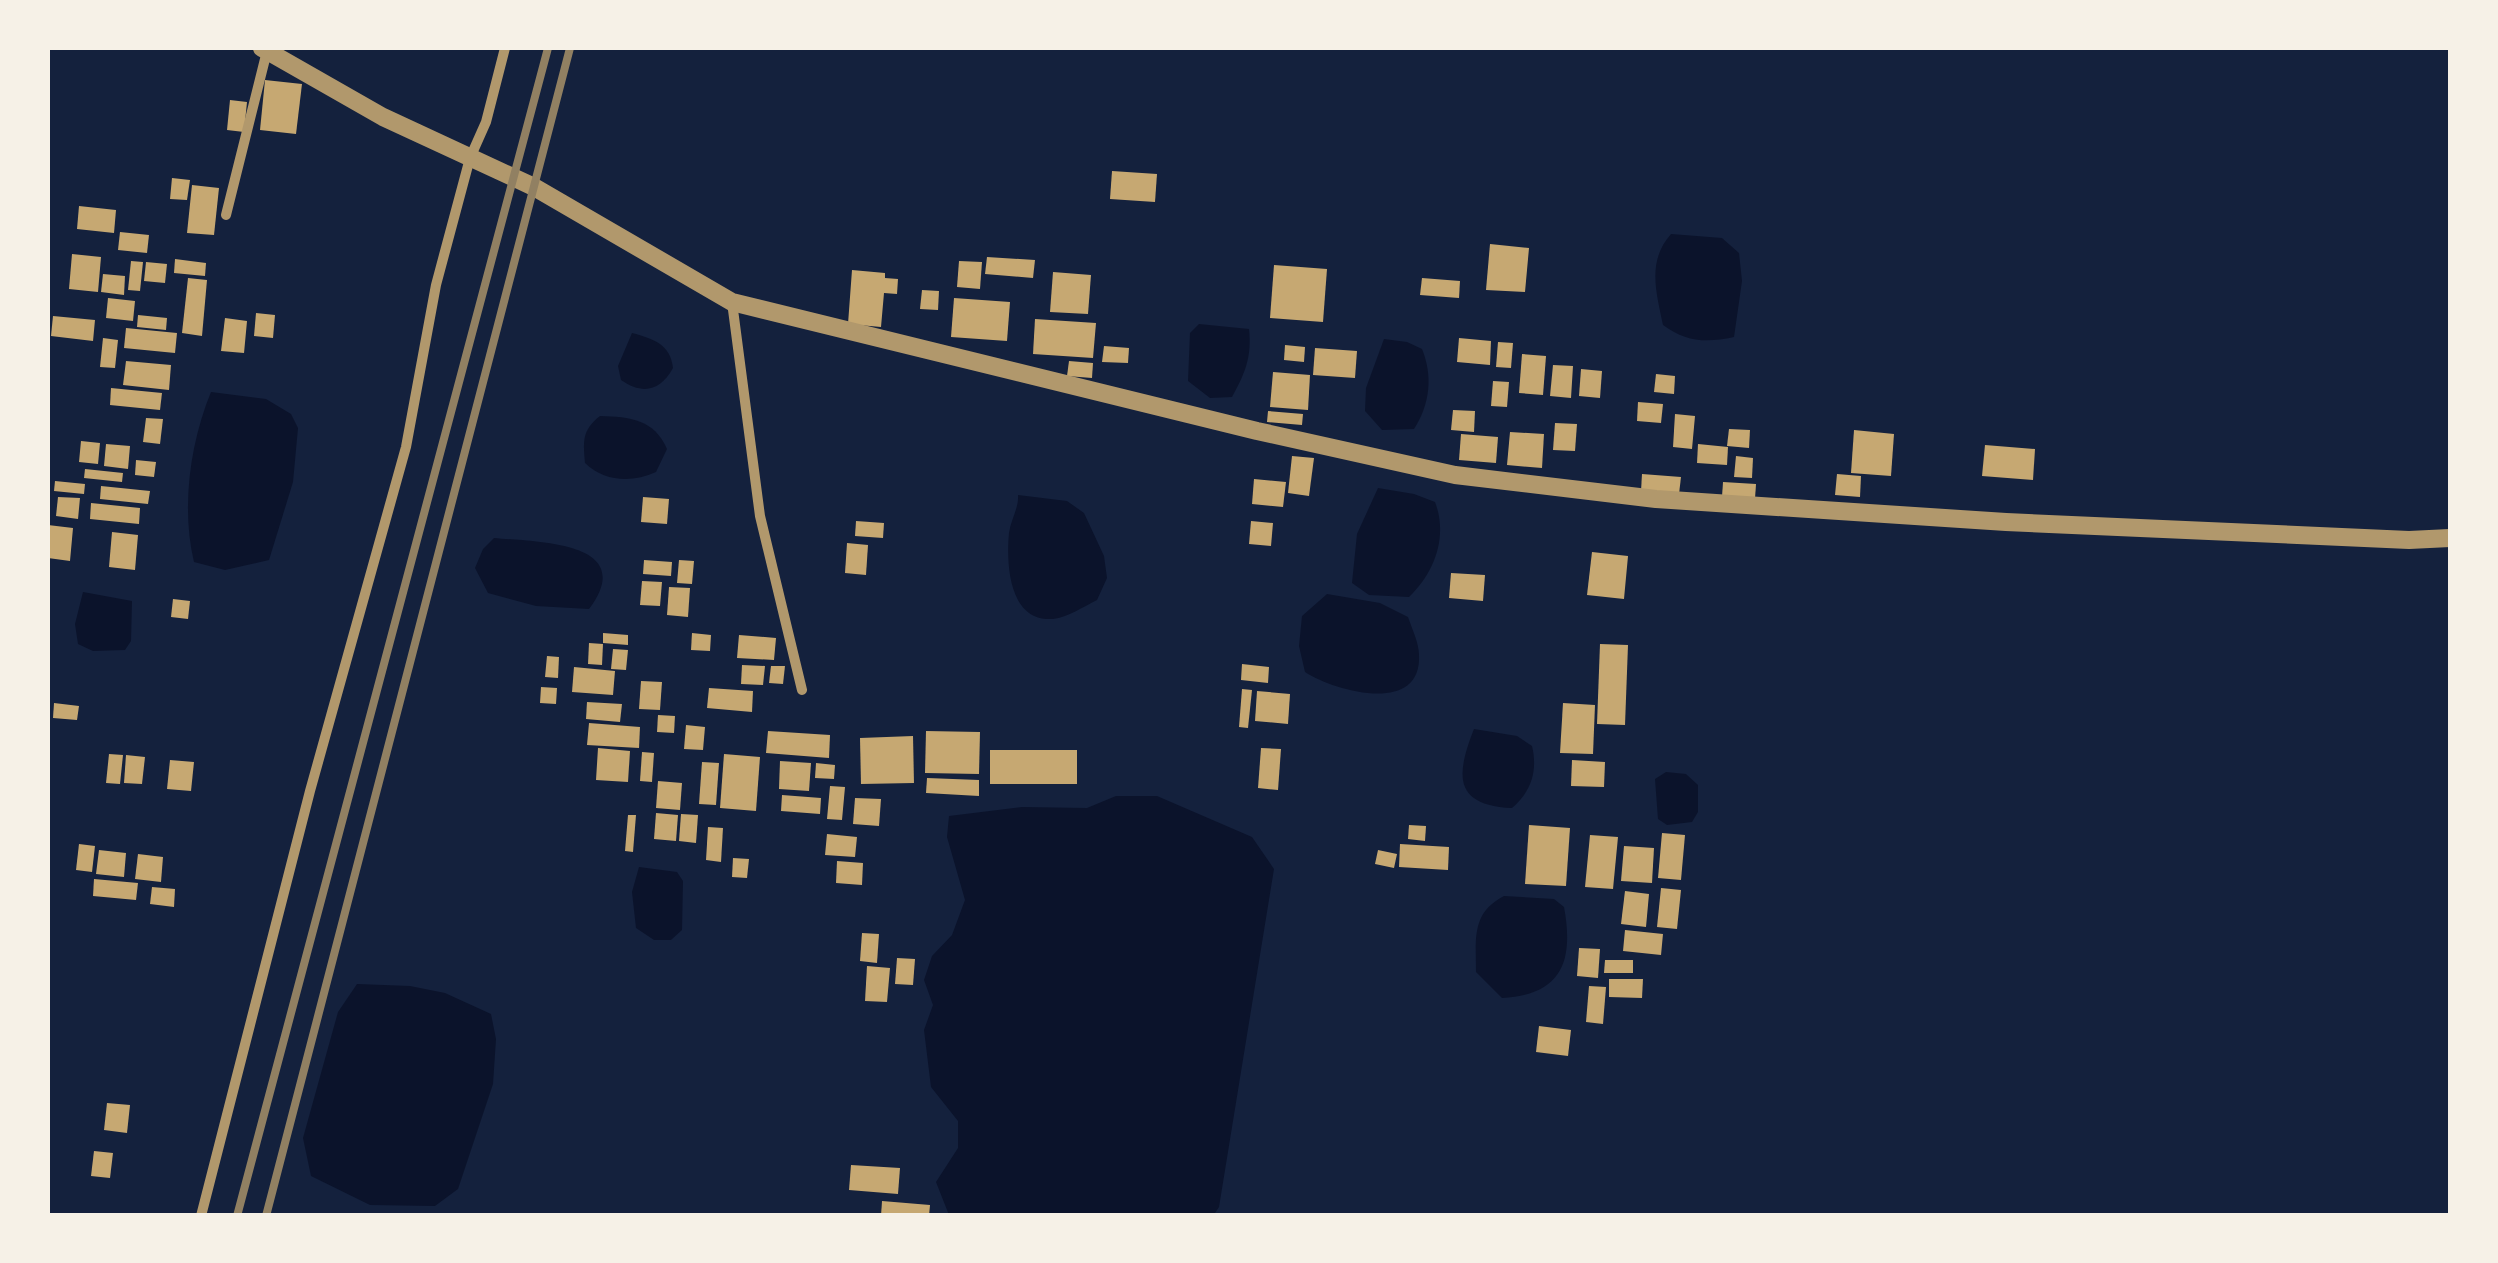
<svg xmlns="http://www.w3.org/2000/svg" width="2498" height="1263" viewBox="0 0 2498 1263" font-family="Commissioner,sans-serif">
<style>
.water{fill:#0b132b}
.building{fill:#c6a872}
.lines{fill:none;stroke-linecap:round;stroke-linejoin:round}
.minor{stroke:#b1986c;stroke-width:10}
.tertiary{stroke:#b1986c;stroke-width:18}
.rail{stroke:#918062;stroke-width:8}
</style>
<rect width="100%" height="100%" fill="#14213d"/>
<g class="water">
<path d="M1671,234l51,4 17,15 3,28 -8,56c-28,6 -48,5 -71,-12 -7,-34 -16,-64 8,-91z"/>
<path d="M1199,324l50,5c3,28 -4,44 -17,68l-22,1 -22,-17 2,-48z"/>
<path d="M632,333c22,6 38,11 41,35 -13,23 -30,27 -52,12l-3,-14z"/>
<path d="M1384,339l23,3 15,7c11,27 8,55 -8,80l-32,1 -17,-19 1,-23z"/>
<path d="M211,392l55,7 25,15 7,14 -5,54 -24,78 -44,10 -31,-8c-13,-54 -4,-119 17,-170z"/>
<path d="M600,416c30,1 54,3 67,33l-11,23c-24,11 -51,10 -71,-9 -2,-22 -3,-33 15,-47z"/>
<path d="M1378,488l36,6 21,8c13,34 0,70 -26,95l-40,-2 -17,-12 5,-49z"/>
<path d="M1018,495l49,6 17,12 20,43 3,22 -10,22c-14,7 -29,17 -44,19 -44,3 -47,-54 -44,-86 2,-14 10,-25 9,-38z"/>
<path d="M494,538c41,4 146,3 95,71l-53,-3 -48,-13 -13,-25 8,-19z"/>
<polygon points="83,592 132,601 131,641 125,650 93,651 78,644 75,624"/>
<path d="M1327,594l53,9 28,14c4,12 11,26 11,38 3,61 -85,36 -114,17l-6,-26 3,-30z"/>
<path d="M1474,729l43,7 15,10c6,25 -1,46 -20,62 -59,-3 -56,-33 -38,-79z"/>
<polygon points="1666,772 1686,774 1698,785 1698,812 1692,822 1667,825 1658,819 1655,779"/>
<polygon points="1116,796 1157,796 1252,837 1274,869 1219,1207 1213,1216 949,1215 936,1182 958,1148 958,1121 931,1087 924,1030 933,1005 924,980 932,956 952,935 965,900 947,837 949,816 1022,807 1087,808"/>
<polygon points="639,867 677,872 683,881 682,930 671,940 654,940 636,928 632,892"/>
<path d="M1504,896l50,3 10,8c10,54 -2,88 -62,91l-26,-26c0,-33 -5,-59 28,-76z"/>
<polygon points="357,984 410,986 445,993 491,1014 496,1039 493,1084 458,1189 435,1206 370,1205 311,1176 303,1138 338,1012"/>
</g>
<g class="building">
<polygon points="265,80 302,84 296,134 260,130"/>
<polygon points="230,100 247,102 244,132 227,130"/>
<polygon points="1112,171 1157,174 1155,202 1110,199"/>
<polygon points="172,178 190,180 187,200 170,199"/>
<polygon points="192,185 219,188 214,235 187,233"/>
<polygon points="79,206 116,210 114,233 77,229"/>
<polygon points="120,232 149,235 147,253 118,250"/>
<polygon points="1490,244 1529,248 1525,292 1486,290"/>
<polygon points="72,254 101,257 98,292 69,289"/>
<polygon points="987,257 1035,260 1033,278 985,274"/>
<polygon points="175,259 206,263 205,276 174,273"/>
<polygon points="131,261 143,262 140,291 128,290"/>
<polygon points="959,261 982,262 980,289 957,287"/>
<polygon points="146,262 167,264 165,283 144,281"/>
<polygon points="1274,265 1327,269 1323,322 1270,318"/>
<polygon points="852,270 885,273 885,278 898,279 897,294 884,293 881,327 848,324"/>
<polygon points="1053,272 1091,275 1088,314 1050,312"/>
<polygon points="103,274 125,276 124,295 101,292"/>
<polygon points="188,278 207,280 202,336 182,333"/>
<polygon points="1422,278 1460,281 1459,298 1420,295"/>
<polygon points="922,290 939,291 938,310 920,309"/>
<polygon points="108,298 135,301 133,321 106,318"/>
<polygon points="954,298 1010,302 1007,341 951,337"/>
<polygon points="256,313 275,315 273,338 254,336"/>
<polygon points="138,315 167,318 166,330 137,327"/>
<polygon points="53,316 95,320 93,341 51,336"/>
<polygon points="225,318 247,321 244,353 221,351"/>
<polygon points="1035,319 1096,323 1093,358 1033,354"/>
<polygon points="126,328 177,333 175,353 124,348"/>
<polygon points="103,338 118,340 115,368 100,367"/>
<polygon points="1459,338 1491,341 1490,365 1457,362"/>
<polygon points="1498,342 1513,343 1511,368 1496,367"/>
<polygon points="1285,345 1305,347 1304,362 1284,360"/>
<polygon points="1104,346 1129,348 1128,363 1102,362"/>
<polygon points="1315,348 1357,351 1355,378 1313,375"/>
<polygon points="1522,354 1546,356 1543,395 1519,393"/>
<polygon points="126,361 171,365 169,390 123,385"/>
<polygon points="1069,361 1093,363 1092,378 1067,376"/>
<polygon points="1553,365 1573,366 1571,398 1550,396"/>
<polygon points="1581,369 1602,371 1600,398 1579,396"/>
<polygon points="1273,372 1310,375 1308,410 1270,407"/>
<polygon points="1656,374 1675,376 1674,394 1654,392"/>
<polygon points="1493,381 1509,382 1507,407 1491,406"/>
<polygon points="111,388 162,393 160,410 110,405"/>
<polygon points="1638,402 1663,404 1661,423 1637,421"/>
<polygon points="1453,410 1475,411 1474,432 1451,430"/>
<polygon points="1268,411 1303,414 1302,425 1267,422"/>
<polygon points="1675,414 1695,416 1692,449 1673,447"/>
<polygon points="146,418 163,419 160,444 143,442"/>
<polygon points="1555,423 1577,424 1575,451 1553,450"/>
<polygon points="1729,429 1750,430 1749,448 1727,446"/>
<polygon points="1854,430 1894,434 1891,476 1851,473"/>
<polygon points="1510,432 1544,434 1542,468 1507,465"/>
<polygon points="1461,434 1498,437 1496,463 1459,460"/>
<polygon points="81,441 100,443 98,464 79,462"/>
<polygon points="106,444 130,446 128,469 104,466"/>
<polygon points="1698,444 1728,447 1727,465 1697,463"/>
<polygon points="1985,445 2035,449 2033,480 1982,476"/>
<polygon points="1292,456 1314,458 1309,496 1288,493"/>
<polygon points="1736,456 1753,458 1752,478 1734,477"/>
<polygon points="136,460 156,462 154,477 135,475"/>
<polygon points="85,469 123,473 122,482 84,478"/>
<polygon points="1642,474 1681,477 1679,494 1641,491"/>
<polygon points="1837,474 1861,476 1860,497 1835,495"/>
<polygon points="1254,479 1286,482 1283,507 1252,504"/>
<polygon points="55,481 85,484 84,494 54,491"/>
<polygon points="1723,482 1756,484 1755,499 1722,497"/>
<polygon points="101,486 150,491 148,504 100,499"/>
<polygon points="58,497 80,498 78,519 56,516"/>
<polygon points="643,497 669,499 667,524 641,522"/>
<polygon points="91,503 140,508 139,524 90,519"/>
<polygon points="856,521 884,523 883,538 855,536"/>
<polygon points="1251,521 1273,523 1271,546 1249,544"/>
<polygon points="48,525 73,528 70,561 48,558"/>
<polygon points="112,532 138,535 135,570 109,567"/>
<polygon points="847,543 868,545 866,575 845,573"/>
<polygon points="1592,552 1628,556 1624,599 1587,595"/>
<polygon points="644,560 672,562 671,576 643,574"/>
<polygon points="679,560 694,561 692,584 677,583"/>
<polygon points="1451,573 1485,575 1483,601 1449,598"/>
<polygon points="642,581 662,582 660,606 640,605"/>
<polygon points="669,587 690,588 688,617 667,615"/>
<polygon points="173,599 190,601 188,619 171,617"/>
<polygon points="603,633 628,635 628,645 603,643"/>
<polygon points="692,633 711,635 710,651 691,650"/>
<polygon points="739,635 776,638 774,660 737,658"/>
<polygon points="589,643 603,644 602,665 588,664"/>
<polygon points="1600,644 1628,645 1625,725 1597,724"/>
<polygon points="613,649 628,650 626,670 611,669"/>
<polygon points="547,656 559,657 558,678 545,677"/>
<polygon points="1242,664 1269,667 1268,683 1241,680"/>
<polygon points="742,665 765,666 763,685 741,684"/>
<polygon points="771,666 785,666 783,684 769,683"/>
<polygon points="574,667 615,671 613,695 572,692"/>
<polygon points="641,681 662,682 660,710 639,709"/>
<polygon points="541,687 557,688 556,704 540,703"/>
<polygon points="709,688 753,691 752,712 707,708"/>
<polygon points="1242,689 1252,690 1248,728 1239,727"/>
<polygon points="1257,691 1290,694 1288,724 1255,721"/>
<polygon points="587,702 622,704 620,722 586,719"/>
<polygon points="54,703 79,706 77,720 53,718"/>
<polygon points="1563,703 1595,705 1593,754 1560,753"/>
<polygon points="658,715 675,716 674,733 657,732"/>
<polygon points="589,723 640,727 639,748 587,745"/>
<polygon points="686,725 705,727 703,750 684,749"/>
<polygon points="768,731 830,735 829,758 766,753"/>
<polygon points="926,731 980,732 979,774 925,773"/>
<polygon points="913,736 914,783 861,784 860,738"/>
<polygon points="598,748 630,751 628,782 596,780"/>
<polygon points="1261,748 1281,749 1278,790 1258,788"/>
<rect x="990" y="750" width="87" height="34"/>
<polygon points="642,752 654,753 652,782 640,781"/>
<polygon points="109,754 123,755 120,784 106,783"/>
<polygon points="724,754 760,757 756,811 720,808"/>
<polygon points="126,755 145,757 142,784 124,783"/>
<polygon points="170,760 194,762 191,791 167,789"/>
<polygon points="1572,760 1605,762 1604,787 1571,786"/>
<polygon points="780,761 811,763 809,791 779,789"/>
<polygon points="702,762 719,763 716,805 699,804"/>
<polygon points="816,763 835,765 834,779 815,778"/>
<polygon points="927,778 979,780 979,796 926,793"/>
<polygon points="658,781 682,783 680,810 656,808"/>
<polygon points="830,786 845,787 842,820 827,819"/>
<polygon points="782,795 821,798 820,814 781,811"/>
<polygon points="855,798 881,799 879,826 853,824"/>
<polygon points="656,813 678,815 676,841 654,839"/>
<polygon points="681,814 698,815 696,843 679,841"/>
<polygon points="628,815 636,815 633,852 625,851"/>
<polygon points="1409,825 1426,826 1425,841 1408,839"/>
<polygon points="1529,825 1570,828 1566,886 1525,884"/>
<polygon points="708,827 723,828 721,862 706,860"/>
<polygon points="1662,833 1685,835 1681,880 1658,878"/>
<polygon points="827,834 857,837 855,857 825,855"/>
<polygon points="1590,835 1618,837 1613,889 1585,887"/>
<polygon points="79,844 95,846 92,872 76,870"/>
<polygon points="1400,844 1449,847 1448,870 1399,867"/>
<polygon points="1624,846 1654,848 1652,883 1621,881"/>
<polygon points="99,850 126,853 124,877 96,874"/>
<polygon points="1378,850 1397,854 1394,868 1375,864"/>
<polygon points="138,854 163,857 161,882 135,879"/>
<polygon points="733,858 749,859 747,878 732,877"/>
<polygon points="837,861 863,863 862,885 836,883"/>
<polygon points="94,879 138,883 136,900 93,896"/>
<polygon points="152,887 175,889 174,907 150,904"/>
<polygon points="1661,888 1681,890 1677,929 1657,927"/>
<polygon points="1625,891 1649,894 1646,927 1621,924"/>
<polygon points="1625,930 1663,934 1661,955 1623,951"/>
<polygon points="862,933 879,934 877,963 860,961"/>
<polygon points="1579,948 1600,949 1598,978 1577,976"/>
<polygon points="897,958 915,959 913,985 895,984"/>
<polygon points="1605,960 1633,960 1633,973 1604,973"/>
<polygon points="867,966 890,968 887,1002 865,1001"/>
<polygon points="1609,979 1643,979 1642,998 1609,997"/>
<polygon points="1589,986 1606,987 1603,1024 1586,1022"/>
<polygon points="1539,1026 1571,1030 1568,1056 1536,1052"/>
<polygon points="107,1103 130,1105 127,1133 104,1130"/>
<polygon points="94,1151 113,1153 110,1178 91,1176"/>
<polygon points="851,1165 900,1168 898,1194 849,1190"/>
<polygon points="882,1201 930,1205 929,1216 881,1216"/>
</g>
<g class="lines">
<g class="minor">
<polyline points="226,215 267,51"/>
<polyline points="732,302 760,516 802,690"/>
<polyline points="201,1216 310,791 406,447 436,285 470,158 486,122 505,48"/>
</g>
<polyline class="tertiary" points="262,48 383,117 534,187 732,302 1257,431 1455,475 1656,499 2006,522 2409,540 2450,538"/>
<g class="rail">
<polyline points="237,1216 548,48"/>
<polyline points="266,1216 570,48"/>
</g>
</g>
<rect width="2498" height="1263" fill="none" stroke="#f6f1e7" stroke-width="100"/>
</svg>
